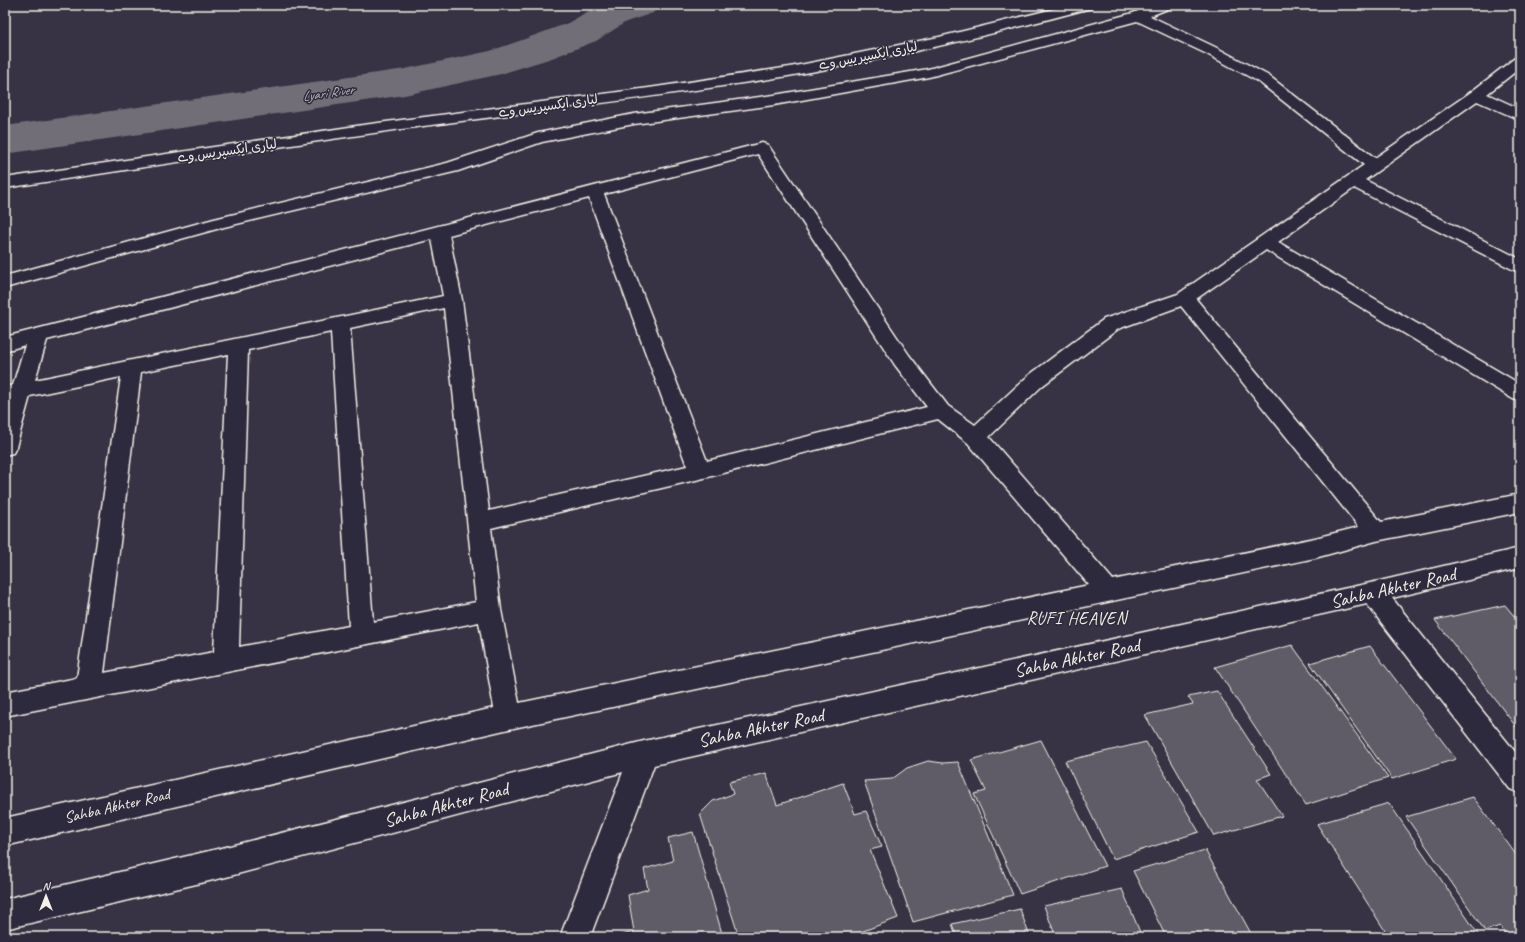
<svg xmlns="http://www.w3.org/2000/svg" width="1525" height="942" viewBox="0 0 1525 942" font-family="Caveat,'Playpen Sans Arabic',sans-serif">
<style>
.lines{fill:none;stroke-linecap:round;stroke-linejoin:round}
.river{fill:#726e77;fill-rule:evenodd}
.building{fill:#5f5c67;stroke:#f4f1e8}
.minor-casing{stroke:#f4f1e8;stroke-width:3}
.highway-casing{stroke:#f4f1e8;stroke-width:3}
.minor{fill:#2f2a3d;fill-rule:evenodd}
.highway{fill:#2f2a3d;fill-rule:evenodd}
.labels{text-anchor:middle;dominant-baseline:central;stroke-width:3;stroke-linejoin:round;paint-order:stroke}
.far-street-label{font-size:13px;fill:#f4f1e8;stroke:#2f2a3d}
.far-water-label{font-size:14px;font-style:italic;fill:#bab6b5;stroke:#2f2a3d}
.street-label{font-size:16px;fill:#f4f1e8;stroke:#2f2a3d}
.neighbourhood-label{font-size:17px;letter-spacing:1px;fill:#f4f1e8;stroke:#2f2a3d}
.near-street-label{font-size:19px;fill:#f4f1e8;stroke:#2f2a3d}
</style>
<rect width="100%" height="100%" fill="#373244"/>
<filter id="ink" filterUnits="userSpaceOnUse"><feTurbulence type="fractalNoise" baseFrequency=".025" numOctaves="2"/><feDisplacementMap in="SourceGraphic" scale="8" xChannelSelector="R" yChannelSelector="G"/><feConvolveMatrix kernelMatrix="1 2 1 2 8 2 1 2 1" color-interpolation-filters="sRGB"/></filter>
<g filter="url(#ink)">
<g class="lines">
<polygon class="river" points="599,5 659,5 653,13 626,22 596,41 552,58 501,74 405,95 5,154 5,126 405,69 490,51 522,40 568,23"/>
</g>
<g class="building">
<polygon points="1505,605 1520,623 1520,732 1435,620"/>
<polygon points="1292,645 1388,778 1306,805 1215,667"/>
<polygon points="1370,646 1456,759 1392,779 1310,663"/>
<polygon points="1217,691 1271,774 1257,779 1282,816 1214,836 1145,715 1193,704 1188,697"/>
<polygon points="1041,740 1105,866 1020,894 974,794 986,791 971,760"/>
<polygon points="1146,742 1199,832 1113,859 1065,761"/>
<polygon points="928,761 943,763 958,762 1013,895 913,922 864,781 892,779 907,768"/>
<polygon points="766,773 777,805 843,783 855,814 866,811 882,847 870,850 898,918 847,937 739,937 700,814 713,801 733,794 729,782"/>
<polygon points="1473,797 1520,860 1520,937 1508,937 1500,926 1485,931 1406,817"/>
<polygon points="1389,803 1480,937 1389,937 1317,824"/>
<polygon points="693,832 723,937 613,937 634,932 628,895 648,889 644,869 673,861 668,838"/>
<polygon points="1205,850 1253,937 1166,937 1133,871"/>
<polygon points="1122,889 1142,937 1056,937 1044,906"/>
<polygon points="1020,909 1030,937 944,937 956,935 952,924"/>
</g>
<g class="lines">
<defs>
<g id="minor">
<path d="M1153,5h19l-2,3 -20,8 67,32 52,28 106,82 96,-66 44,-34 5,-1v11l-33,26 33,15v11l-43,-19 -112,79 155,79v13l-6,-2 -160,-82 -76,54 242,142v17l-7,-2 -247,-149 -70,49 185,223 139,-28v18l-144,29 -61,17 -806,171 -504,117v-28l489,-110 -15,-86 -474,94v-24l72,-14 44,-301 -91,19 -14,51 -3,6 -8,2v-43l3,-11h-3v-14l8,-2 12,-40 -20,6v-14l757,-194 6,2 141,210 39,51 27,19 53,-49 76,-57 74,-25 186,-129 -105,-83 -52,-28 -70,-33 -208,56 -155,28 -140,19 -92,18 -84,29 -234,56 -219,61v-12l209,-57 233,-56 91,-30 96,-19 140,-19 154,-26 205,-56zM758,154l137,211 32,42 -220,54 -103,-267zM589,198l98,268 -198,45 -27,-211 -13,-65zM432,239l11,57 -408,84 12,-40zM1181,306l178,221 -44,11 -202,42 -124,-143 53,-51 76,-57zM444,308l32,294 -103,20 -23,-294zM331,332l18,294 -110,21 9,-297zM228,354l-14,298 -110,21 37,-301zM938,419l30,24 121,142 -570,118 -18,-93 -10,-82 209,-49z"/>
<polygon points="1520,548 1520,568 1392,598 1520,758 1520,793 1510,789 1367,604 654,765 590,937 560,937 623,772 226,877 5,929 5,899 226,847 644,741 1384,580"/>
</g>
<path id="highway" d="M1070,5h23l-2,3c-100,27 -201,51 -303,68 -123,20 -248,35 -372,51 -137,19 -274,41 -411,61v-10l358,-53 286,-37 141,-21 149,-30z"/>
</defs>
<use href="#minor" class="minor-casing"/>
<use href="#highway" class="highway-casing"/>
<use href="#minor" class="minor"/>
<use href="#highway" class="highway"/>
</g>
</g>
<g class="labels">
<g class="far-street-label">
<text transform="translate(868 56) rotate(-11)">لیاری ایکسپریس وے</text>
<text transform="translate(548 106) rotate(-8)">لیاری ایکسپریس وے</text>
<text transform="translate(227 151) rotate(-8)">لیاری ایکسپریس وے</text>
</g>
<g class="far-water-label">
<text transform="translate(328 93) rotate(-8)">Lyari River</text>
</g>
<g class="street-label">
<text transform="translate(117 806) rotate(-13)">Sahba Akhter Road</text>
</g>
<g class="neighbourhood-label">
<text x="1077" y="618">RUFI HEAVEN</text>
</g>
<g class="near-street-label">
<text transform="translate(1393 588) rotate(-13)">Sahba Akhter Road</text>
<text transform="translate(1077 658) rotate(-12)">Sahba Akhter Road</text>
<text transform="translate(761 728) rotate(-12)">Sahba Akhter Road</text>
<text transform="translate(446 805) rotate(-15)">Sahba Akhter Road</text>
</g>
</g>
<rect width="1525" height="942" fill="none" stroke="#2f2a3d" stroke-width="20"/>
<rect x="10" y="10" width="1505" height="922" fill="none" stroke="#f4f1e8" stroke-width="1.5" filter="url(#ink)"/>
<g transform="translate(46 896)" stroke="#2f2a3d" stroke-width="3" paint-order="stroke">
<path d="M0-3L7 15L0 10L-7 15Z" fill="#f4f1e8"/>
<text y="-6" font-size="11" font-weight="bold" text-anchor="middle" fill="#f4f1e8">N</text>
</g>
</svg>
